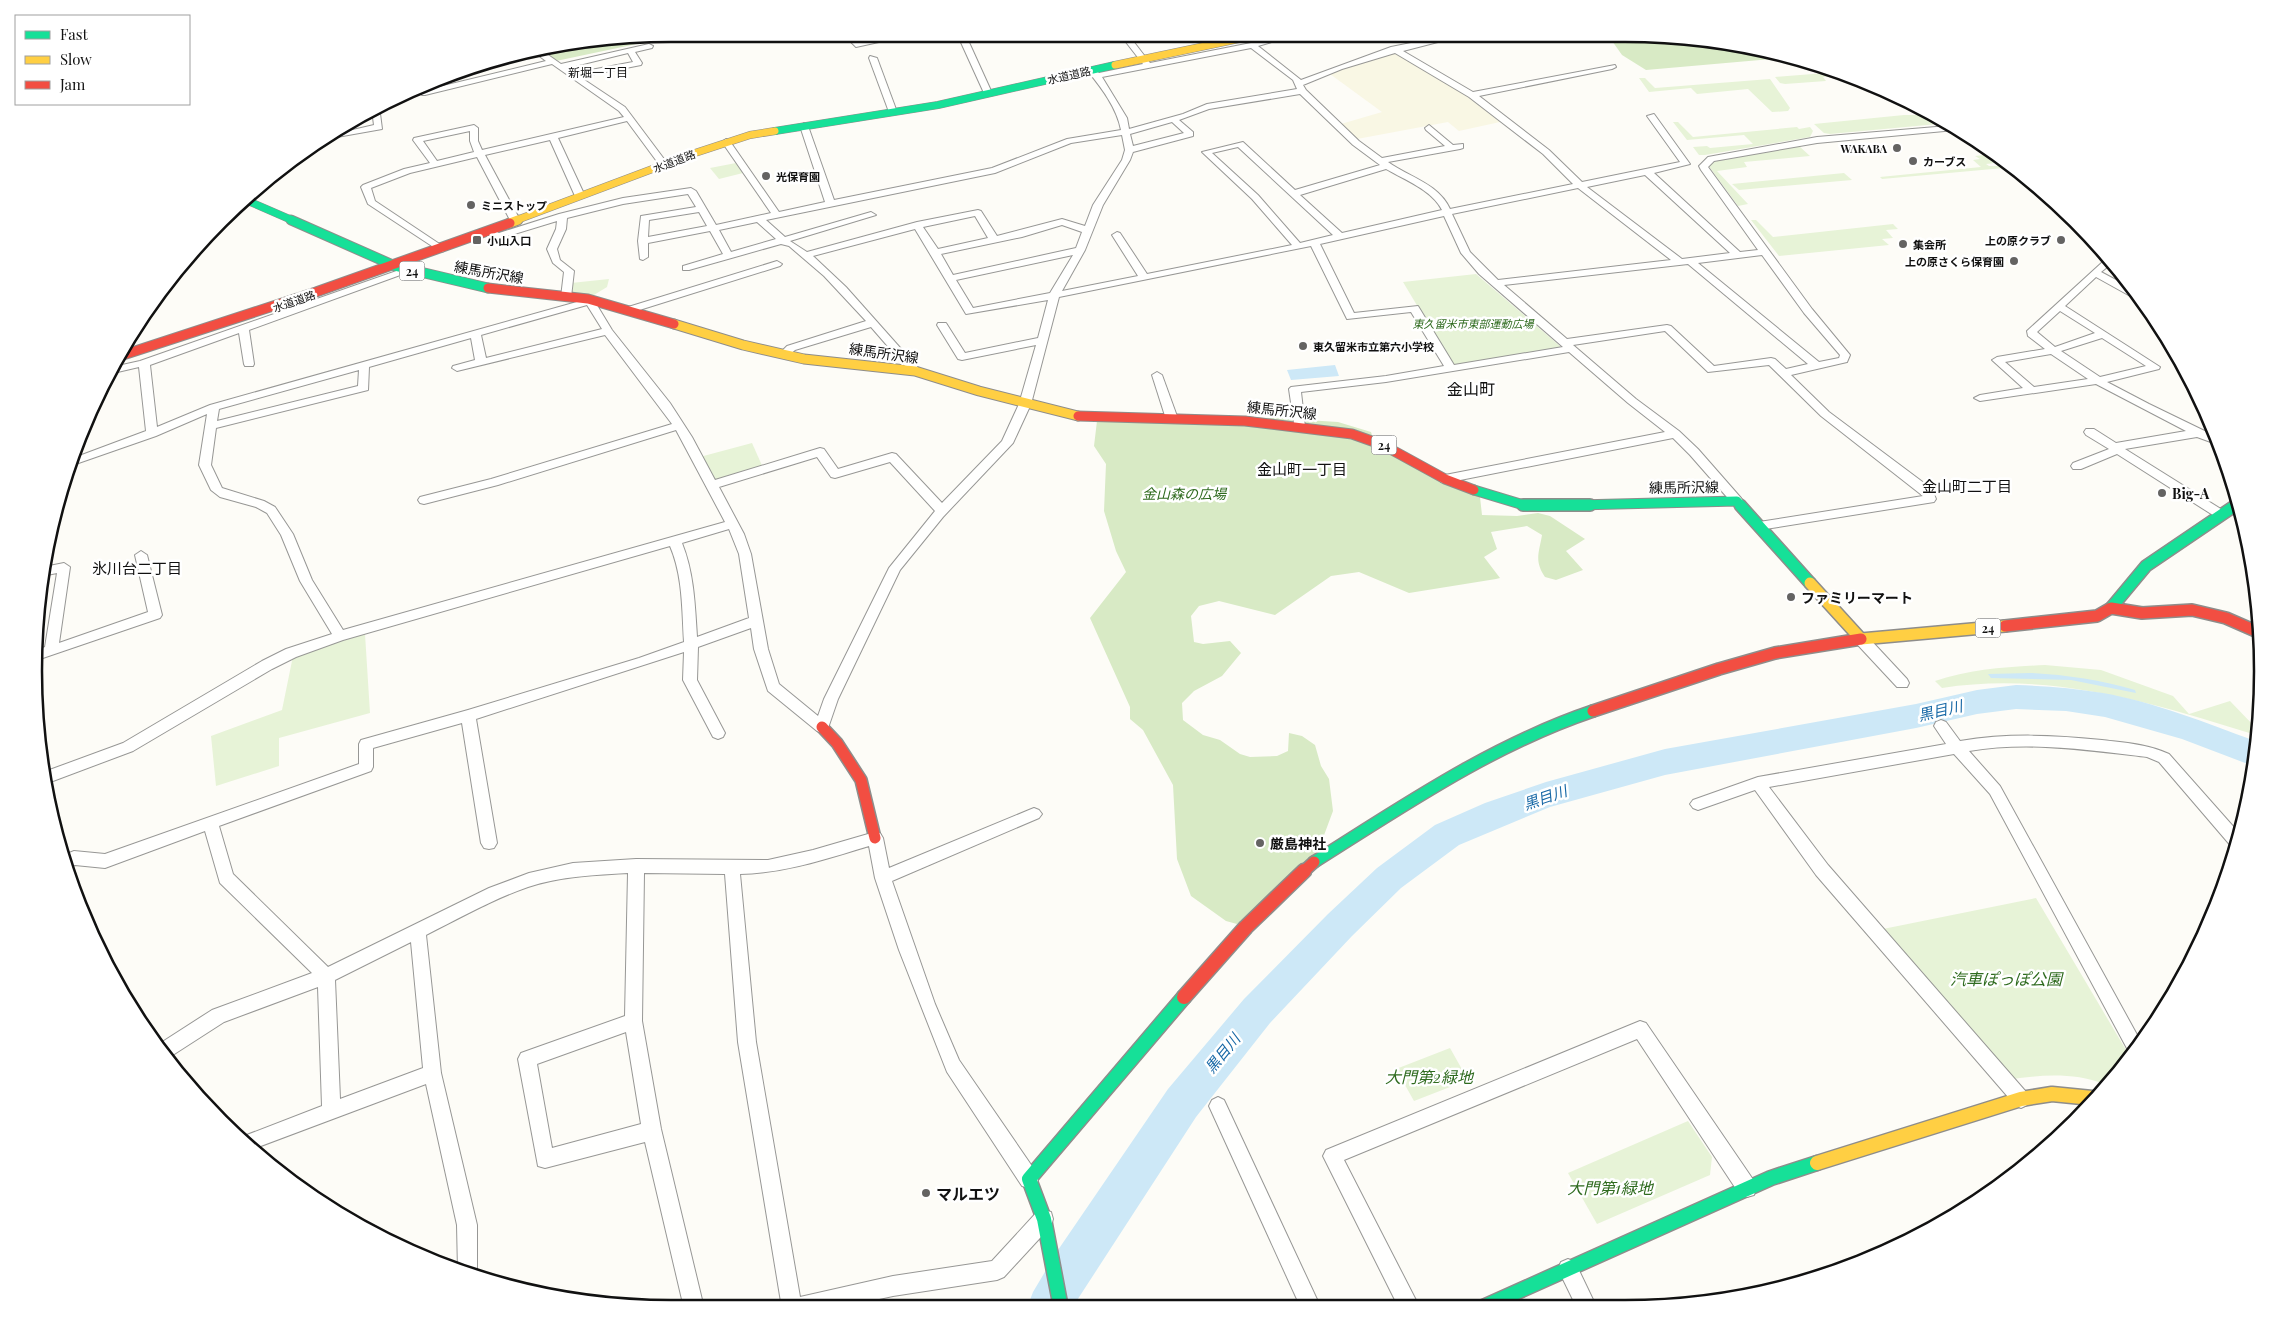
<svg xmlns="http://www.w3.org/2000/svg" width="2296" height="1343" viewBox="0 0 2296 1343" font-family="'Playfair Display','Noto Sans JP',serif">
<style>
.farmland{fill:#f9f7e4}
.green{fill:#e7f3d7}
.forest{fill:#d8eac5}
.water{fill:#cde8f7}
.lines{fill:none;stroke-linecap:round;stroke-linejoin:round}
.river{fill:#cde8f7;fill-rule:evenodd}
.street-casing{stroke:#979795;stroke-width:2}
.fast-far3-casing{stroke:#8e8d8b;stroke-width:8}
.fast-far2-casing{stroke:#8e8d8b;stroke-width:11}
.fast-far1-casing{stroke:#8e8d8b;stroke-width:14}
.fast-casing{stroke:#8e8d8b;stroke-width:17}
.slow-far3-casing{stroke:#8e8d8b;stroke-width:8}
.slow-far2-casing{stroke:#8e8d8b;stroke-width:11}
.slow-far1-casing{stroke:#8e8d8b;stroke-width:14}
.slow-casing{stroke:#8e8d8b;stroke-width:17}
.jam-far2-casing{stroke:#8e8d8b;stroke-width:11}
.jam-far1-casing{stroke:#8e8d8b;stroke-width:14}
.jam-casing{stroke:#8e8d8b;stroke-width:17}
.street{fill:#fffffe;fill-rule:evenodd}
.fast-far3{stroke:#16e098;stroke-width:7}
.fast-far2{stroke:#16e098;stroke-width:9}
.fast-far1{stroke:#16e098;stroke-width:11}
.fast{stroke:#16e098;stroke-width:14}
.slow-far3{stroke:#ffcf43;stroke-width:7}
.slow-far2{stroke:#ffcf43;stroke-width:9}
.slow-far1{stroke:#ffcf43;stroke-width:11}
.slow{stroke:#ffcf43;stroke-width:14}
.jam-far2{stroke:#f24e42;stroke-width:9}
.jam-far1{stroke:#f24e42;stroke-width:11}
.jam{stroke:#f24e42;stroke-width:14}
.poi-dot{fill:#646362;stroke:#fff;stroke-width:2}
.labels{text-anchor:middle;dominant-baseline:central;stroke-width:5;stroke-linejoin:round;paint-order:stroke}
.far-street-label{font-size:11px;fill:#111;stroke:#fff}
.far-poi-label{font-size:11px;font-weight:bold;fill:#111;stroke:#fff;text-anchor:start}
.far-park-label{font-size:11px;font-style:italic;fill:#2f6b1f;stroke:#fff}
.far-neighbourhood-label{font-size:12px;fill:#111;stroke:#fff}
.shield{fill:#fff;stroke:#585858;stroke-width:1}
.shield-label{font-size:12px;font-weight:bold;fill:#111}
.street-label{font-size:14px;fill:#111;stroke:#fff}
.park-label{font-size:14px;font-style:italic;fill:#2f6b1f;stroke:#fff}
.poi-label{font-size:14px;font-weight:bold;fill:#111;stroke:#fff;text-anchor:start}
.neighbourhood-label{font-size:15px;fill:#111;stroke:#fff}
.water-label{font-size:15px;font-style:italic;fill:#1768a6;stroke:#fff}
.quarter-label{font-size:16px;fill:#111;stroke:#fff}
.near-park-label{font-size:16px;font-style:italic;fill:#2f6b1f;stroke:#fff}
.near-poi-label{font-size:16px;font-weight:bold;fill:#111;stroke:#fff;text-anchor:start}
.rim{fill:none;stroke:#111;stroke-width:2.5}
</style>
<rect width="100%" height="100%" fill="#fdfcf7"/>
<polygon class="farmland" points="1393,51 1463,93 1500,122 1459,131 1448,122 1357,139 1341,124 1382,112 1330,74 1349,65"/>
<g class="green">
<polygon points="1838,72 1844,75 1823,77 1826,81 1785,84 1780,83 1775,77"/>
<polygon points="1639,78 1645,78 1655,88 1770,79 1790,108 1788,111 1772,112 1748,89 1697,94 1691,88 1649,92"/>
<polygon points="1904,115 1926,115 1940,122 1938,124 1830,134 1824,133 1814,124"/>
<polygon points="1673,122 1678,122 1693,137 1797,127 1799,129 1810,127 1813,131 1810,137 1705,155 1699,155 1693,147 1707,146 1710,148 1753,144 1744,135 1687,140"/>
<polygon points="1799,146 1810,156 1744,162 1747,167 1717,171 1748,204 1738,206 1708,165 1712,162"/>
<polygon points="1984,155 1995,163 1986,164 1989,166 2000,166 2004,168 1882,179 1880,177 1981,167 1973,160 1980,159 1975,156"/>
<polygon points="736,163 743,173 719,179 710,168"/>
<polygon points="1844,173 1852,180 1739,190 1732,184"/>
<polygon points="1751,220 1756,220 1773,237 1893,224 1898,229 1886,230 1893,238 1882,239 1889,245 1779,256"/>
<polygon points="1476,274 1560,346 1560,348 1459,365 1452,364 1403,282"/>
<polygon points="609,279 607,287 589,298 568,297 571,283"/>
<polygon points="752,443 764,470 710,484 696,458"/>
<polygon points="365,634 370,713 279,738 279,766 216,786 211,736 282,710 293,656"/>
<path d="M2045,665l56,5 72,26 16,18 41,-13 27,28 -1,6c-103,-32 -205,-64 -314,-47l-7,-7c36,-12 72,-14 110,-16z"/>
<path d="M2036,898l93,157 -25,29c-31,-12 -66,-9 -98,-4l-128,-150z"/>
<polygon points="1450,1048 1468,1080 1414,1101 1396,1069"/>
<polygon points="1688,1121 1712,1157 1710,1175 1597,1224 1568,1173"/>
</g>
<g class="forest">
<polygon points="1602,35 1666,35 1782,58 1646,70 1622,55 1610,38"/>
<polygon points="588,39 660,39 556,61 542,50"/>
<path d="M1208,417l66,1 64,4 33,10 4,12 105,53 2,18 35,1 21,-3 12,3 35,23 -19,12 17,19 -27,10 -11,-3c-11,-16 -6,-24 -3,-42l-15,-9 -36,6 6,17 -13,8 16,21 -4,1 -87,14 -50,-21 -28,4 -56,39 -56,-14 -20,5 -8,10 3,26 9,2 27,-3 11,12 -19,23 -28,15 -12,12 1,17 20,15 17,5 20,14 10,3 27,-1 11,-5 1,-18 13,3 13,9 6,21 8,13 4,32 -16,43 -80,70 -11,-3 -35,-25 -14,-37 -4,-74 -30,-55 -13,-11v-12l-40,-89 36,-46 -10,-21 -12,-40 2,-47 -12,-18 3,-25z"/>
</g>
<g class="water">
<polygon points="1335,365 1339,376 1291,380 1287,370"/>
<path d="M2031,673c36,2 70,7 104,17l1,3 -65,-13 -80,-2 -3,-4z"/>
</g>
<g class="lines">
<path class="river" d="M2016,685c29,1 58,3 87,8 51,9 104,30 152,48l-2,25 -71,-27 -77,-22 -39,-6 -50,-2 -39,5 -61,14 -251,47 -115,32 -91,38 -58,43 -49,48 -82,87 -74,94 -124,191h-45l6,-16 25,-42 110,-161 76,-90 84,-85 49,-46 58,-43 50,-22 61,-21 119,-33 251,-45 61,-14z"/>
<defs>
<g id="street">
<path d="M1446,36h15l-58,15 70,41 142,-27 1,2 -4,2 -133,27 70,54 33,32 98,-20 -33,-46 7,-2 36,50 -36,9 86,79 18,-2 -57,-80 -2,-4 9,-9 109,-20 131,-11 7,4 -138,13 -103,18 -6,6 104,142 38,46 -3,7 -56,13 38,37 103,77 4,10 -2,3 -175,28 -4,-1 -2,-3 6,-4 164,-26 -102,-80 -52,-51 -61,7 -43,-41 -92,14 63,54 43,32 19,18 43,49 2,3 -2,3h-8l-43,-49 -17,-17 -228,45 -4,-1 -2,-3 6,-4 220,-43 -37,-29 -59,-51 -183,30 -85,10 4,35 -6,4 -4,-1 -6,-41 2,-2 95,-11 58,-10 -33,-54 -64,7 -36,-73 -252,51 -28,107 -18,39 -70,74 -43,53 -62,129 -11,32 -5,2 -5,-2 -49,-40 -14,-42 -3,-21 -53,19 -1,33 28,53 -2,4 -5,2 -5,-2 -30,-57 1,-28 -208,67 21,124 -3,5 -5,1 -5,-1 -3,-5 -19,-120 -89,25v19l-2,4 -152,55 14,48 95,93 161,-79 40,-15 44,-10 63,-4 132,1 45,-10 62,-18 5,1 3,5 6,30 140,-58 5,-2 5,2 3,4 -3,4 -147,63 43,123 24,56 77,112 2,7 -2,7 -7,2 -7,-2 -75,-114 -48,-122 -24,-72 -6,-32c-43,13 -84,27 -129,28l16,168 44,255 93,-21 99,-15 45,-49 7,-2 7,2 2,7 -2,7 -47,51 -7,3 -104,16 -55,12h-56l-44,-266 -13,-168 -81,-1 -2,148 19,108 43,179h-20l-39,-166 -100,26 -7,-2 -20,-107 3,-6 104,-37 3,-143c-33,2 -67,3 -100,14 -35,12 -68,31 -102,48l15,138 36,152v52l-19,-6 -1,-46 -31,-141 -173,65 -14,-11 83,-32 -4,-119 -94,35 -59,38 -9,-14 56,-36 100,-37 -92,-90 -15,-52 -100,37 -30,-3 -10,3 -3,-12 12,-5 31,3 254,-90v-20l2,-4 107,-30 171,-52 45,-16c-2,-32 -1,-66 -14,-96l-327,94 -47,17 -24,12 -139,82 -88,33 -1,-12 79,-29 139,-82 24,-12 46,-15 -32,-53 -19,-46 -14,-22 -11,-6 -36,-10 -9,-7 -12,-25 8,-51 -51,22 -89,31 4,-8 75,-28 -7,-64 -30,7 4,-7 27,-6 265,-93h8l1,2 -165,60 5,34 -1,2h-8l-1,-2 -5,-31 -89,32 7,62 53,-22 374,-105v-3h8l20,33 58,73 22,34 23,43 105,-32 4,1 14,20 54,-16 4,1 46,49 60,-62 17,-37 17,-59 -74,15 -4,-1 -21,-34 1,-2h8l19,30 73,-15 10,-38 -82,14 -51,-85 -102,27 33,31 73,82 1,2 -5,3 -4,-1 -40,-46 -76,23 -7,6h-8l-1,-2 8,-8 79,-25 -42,-45 -35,-30 -8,-2 -92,26h-6v-4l40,-12 -13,-23 -62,12v14l-5,3 -3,-1 -2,-18 3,-25 55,-9 -8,-13 -65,10 -56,14 -1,11 -9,20 3,11 14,11 -3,26 -5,3 -5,-3 3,-25 -11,-9 -6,-14 9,-20 1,-8 -59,18 -15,-8 5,-3 11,5 60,-19 64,-16 68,-10 5,3 20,34 55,-12 -49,-71 4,-3 3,1 50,72 46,-10 -25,-76 4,-3 4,3 26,74 158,-32 75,-29 54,-9c-4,-22 -20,-43 -34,-60l7,-2 5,5 44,-9 -21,-27h8l20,26 101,-20 21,-6h11l-1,2 -24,7 43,34 90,-33zM1251,48l42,32 4,9 -90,15 -24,10 -54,15 -2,-11 -25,-41zM1395,53l74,44 74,57 30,30 -123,25c-11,-25 -41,-32 -62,-47l72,-13 3,-1v-4l-10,1 -24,-20 -4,3 1,2 19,16 -63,12 -23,-17 -53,-51 -3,-5 39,-16zM1300,94l53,51 27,20 -85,25 -52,-48 -41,10 50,47 40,46 -145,29 -27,-41 -3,-1 -5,3 26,41 -76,15 23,-41 18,-45 27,-45 3,-8 60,-16v-4l-14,-12 30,-11zM1172,122l12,11 -51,13 -3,-12zM1122,135l3,15 -3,10 -29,45 -8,21 -23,-7 -65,17 -16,-25 -3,-1 -61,12 -110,30 -17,-11 86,-26 -5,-3 -86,25 -19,-17 229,-47 76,-30zM1238,147l95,88 -33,8 -42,-48 -46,-42zM1386,169c19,11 46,21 56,41l-100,23 -42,-38zM1645,175l85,78 -48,6 -95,-72zM1578,188l93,72 -173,20 -28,-28 -18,-38zM699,212l8,14 -59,11 1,-17zM975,216l13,22 -50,11 -15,-22zM1444,216l17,37 18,21 84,73 -109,18 -36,-59 -64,7 -34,-69zM757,222l19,17 -45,13 -12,-22zM1062,225l20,7 -6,16 -123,27 -12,-21 81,-17zM1073,255l-23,38 -77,15 -17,-28zM1762,255l42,58 36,42 -1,3 -20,4 -121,-99zM1688,264l120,100 -22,5 -11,-10 -4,-1 -57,8 -43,-40 -4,-1 -100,14 -63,-54zM587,305l15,24 -116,29 -5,-23zM605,335l67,89 -181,55 -71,18 -2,3 2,3 4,1 74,-19 178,-55 49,92 -382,108 -31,-50 -19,-46 -18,-27 -11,-6 -42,-13 -11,-23 5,-37 152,-38 1,-23 102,-29 4,22 -22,6 -1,2 5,3zM359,370l-1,16 -141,35 2,-12zM817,457l14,20 4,1 55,-16 45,49 -46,57 -65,131 -6,17 -39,-32 -11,-35 -17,-95 -7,-20 -25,-47zM729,529l10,25 10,64 -52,19c-2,-32 -3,-64 -15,-94zM411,942l12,126 -83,31 -5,-119zM626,1032l15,92 -89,24 -15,-84z"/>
<polygon points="847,38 855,38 858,42 880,38 897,38 856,47"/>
<polygon points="959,38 967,38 992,93 991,95 984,93"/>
<path d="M649,44l4,2 -1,2 -17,4 7,11 -1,2 -61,12 45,30 42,56v4h-6l-34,-46 -69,17 27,58 -5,3 -5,-3 -25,-56 -65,15 35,65 -2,2 -3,1 -5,-3 -33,-63 -67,16 -39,15 4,13 69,46v4l-3,1 -73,-48 -7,-17 2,-2 41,-16 26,-6 -17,-23 1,-2 60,-13 4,3v13l4,9 142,-33 -5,-6 -67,-47 -127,31h-3v-4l124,-30 -12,-9 7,-2 20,14zM628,53l5,9 -58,11 -8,-5zM470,131v10l4,11 -37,9 -14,-20z"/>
<polygon points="870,56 877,58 897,112 896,114 889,112 869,58"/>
<polygon points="379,106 382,129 337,137 336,133 343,128 344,132 374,125 372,110"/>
<path d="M2107,258l4,6 -10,8 30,16 8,9h-7l-36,-20 -31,29 95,61 -1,2 -52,13 42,22 68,33 2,8 -22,-8 -72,12 99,62 2,3 -2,3h-8l-99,-63 -36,15h-8l-2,-3 2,-3 36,-14 -23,-14 -2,-3 2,-3h8l22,14 70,-12 -90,-47 -116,17 -6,-3 6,-3 43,-7 -31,-28 5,-3 48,-8 -17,-13 -1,-5zM2060,311l35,22 -40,14 -18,-15zM2102,338l44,28 -46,11 -39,-26zM2051,354l37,25 -54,8 -29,-25z"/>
<polygon points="777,261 782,264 780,266 633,312 629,313 624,310 625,308"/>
<polygon points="1157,372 1162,375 1178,419 1176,421 1168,421 1166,419 1152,375"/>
<polygon points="141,551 147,555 162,615 160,618 34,661 35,651 45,647 57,573 42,576 44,567 64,563 70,567 59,643 148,612 135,555"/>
<polygon points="1861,634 1866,635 1907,679 1909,683 1907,687 1897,687 1856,643 1854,639 1856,635"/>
<path d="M1941,720l5,2 14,19c48,-8 93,-6 142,-1 24,3 45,4 67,14l70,79 -4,14 -4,-1 -72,-84 -12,-5c-59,-7 -119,-16 -178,-6l31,35 141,256 -11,12 -140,-260 -36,-40 -185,33 59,78 199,228 3,6 -3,6 -6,3 -6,-3 -199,-230 -61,-85 -57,20 -5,-2 -3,-4 3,-4 65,-23 188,-33 -12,-18 2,-4z"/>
<polygon points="1640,1021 1646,1023 1754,1181 1756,1188 1754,1195 1747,1197 1740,1195 1637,1039 1344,1160 1420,1308 1399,1308 1323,1156 1326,1150"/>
<polygon points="1218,1097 1224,1100 1321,1308 1301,1308 1209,1106 1212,1100"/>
<polygon points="1568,1259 1575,1262 1597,1308 1577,1308 1558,1269 1561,1262"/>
</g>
<g id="fast-far3">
<polyline points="775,131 938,105 1115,65"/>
<polyline points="248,201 294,221"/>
</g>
<g id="fast-far2">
<polyline points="291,220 395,266 488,288"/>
<polyline points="1474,490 1527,506"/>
<polyline points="1538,506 1737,501 1741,506"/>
<polyline points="2234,506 2237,504"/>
</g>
<g id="fast-far1">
<polyline points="1523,505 1590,505"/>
<polyline points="1740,505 1810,583"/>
<polyline points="2111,608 2146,566 2236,505"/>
<path d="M1314,862c89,-56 178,-117 279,-151"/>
</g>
<g id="fast">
<polyline points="1061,1308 1044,1219 1029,1179 1184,997"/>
<polyline points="1481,1308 1771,1178 1817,1163"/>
</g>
<g id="slow-far3">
<polyline points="1115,65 1248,37"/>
<polyline points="514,221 695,153 750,135 775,131"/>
</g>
<g id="slow-far2">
<polyline points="510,223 518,220"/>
<polyline points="674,324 743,345 804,359 915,371 979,391 1078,416"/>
</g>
<polyline id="slow-far1" points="1810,583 1861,639 2005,626"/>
<polyline id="slow" points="1817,1163 2021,1099 2052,1094 2092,1098"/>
<g id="jam-far2">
<polyline points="488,288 588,299 674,324"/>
<polyline points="120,356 316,292 510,223"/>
<polyline points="1078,416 1245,421 1352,434 1383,445 1445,479 1474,490"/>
</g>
<g id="jam-far1">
<polyline points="2005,626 2097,616 2111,608 2142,613 2192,610 2226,618 2258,632"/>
<polyline points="1593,711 1719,669 1775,653 1861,639"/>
<polyline points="822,727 837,743 861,780 875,838"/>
<polyline points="1303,872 1314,862"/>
</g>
<polyline id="jam" points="1184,997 1246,927 1304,871"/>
</defs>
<use href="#street" class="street-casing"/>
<use href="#fast-far3" class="fast-far3-casing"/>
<use href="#fast-far2" class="fast-far2-casing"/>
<use href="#fast-far1" class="fast-far1-casing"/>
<use href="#fast" class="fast-casing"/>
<use href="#slow-far3" class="slow-far3-casing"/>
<use href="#slow-far2" class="slow-far2-casing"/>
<use href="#slow-far1" class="slow-far1-casing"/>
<use href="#slow" class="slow-casing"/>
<use href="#jam-far2" class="jam-far2-casing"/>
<use href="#jam-far1" class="jam-far1-casing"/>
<use href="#jam" class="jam-casing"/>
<use href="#street" class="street"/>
<use href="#fast-far3" class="fast-far3"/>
<use href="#fast-far2" class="fast-far2"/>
<use href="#fast-far1" class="fast-far1"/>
<use href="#fast" class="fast"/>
<use href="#slow-far3" class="slow-far3"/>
<use href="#slow-far2" class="slow-far2"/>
<use href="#slow-far1" class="slow-far1"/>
<use href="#slow" class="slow"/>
<use href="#jam-far2" class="jam-far2"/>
<use href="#jam-far1" class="jam-far1"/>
<use href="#jam" class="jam"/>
</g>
<g class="poi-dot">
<circle cx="1897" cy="148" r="5"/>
<circle cx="1913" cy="161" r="5"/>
<circle cx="766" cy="176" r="5"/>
<circle cx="471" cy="205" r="5"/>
<rect x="472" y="235" width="10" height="10" rx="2.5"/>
<circle cx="2061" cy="240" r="5"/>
<circle cx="1903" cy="244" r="5"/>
<circle cx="2014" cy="261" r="5"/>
<circle cx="1303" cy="346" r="5"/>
<circle cx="2162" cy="493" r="5"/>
<circle cx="1791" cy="597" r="5"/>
<circle cx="1260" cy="843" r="5"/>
<circle cx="926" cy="1193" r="5"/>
</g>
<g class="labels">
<g class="far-street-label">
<text transform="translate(1069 75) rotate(-13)">水道道路</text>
<text transform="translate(674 161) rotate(-21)">水道道路</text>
<text transform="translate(294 301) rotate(-19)">水道道路</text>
</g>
<g class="far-poi-label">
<text x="1887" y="148" text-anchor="end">WAKABA</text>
<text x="1923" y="161">カーブス</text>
<text x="776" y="176">光保育園</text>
<text x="481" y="205">ミニストップ</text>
<text x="487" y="240">小山入口</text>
<text x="2051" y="240" text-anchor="end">上の原クラブ</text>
<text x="1913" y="244">集会所</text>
<text x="2004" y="261" text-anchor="end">上の原さくら保育園</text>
<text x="1313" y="346">東久留米市立第六小学校</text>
</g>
<g class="far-park-label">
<text x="1473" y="323">東久留米市東部運動広場</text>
</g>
<g class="far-neighbourhood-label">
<text x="598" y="72">新堀一丁目</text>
</g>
<g class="shield">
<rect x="399.5" y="261.5" width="25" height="19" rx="4"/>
<rect x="1371.5" y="435.5" width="25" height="19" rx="4"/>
<rect x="1975.5" y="618.5" width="25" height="19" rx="4"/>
</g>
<g class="shield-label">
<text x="412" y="271">24</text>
<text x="1384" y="445">24</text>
<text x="1988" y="628">24</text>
</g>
<g class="street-label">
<text transform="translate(489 272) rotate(10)">練馬所沢線</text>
<text transform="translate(884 353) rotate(8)">練馬所沢線</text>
<text transform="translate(1282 410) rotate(6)">練馬所沢線</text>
<text transform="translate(1684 487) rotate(-1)">練馬所沢線</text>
</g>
<g class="park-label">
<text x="1184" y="493">金山森の広場</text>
</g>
<g class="poi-label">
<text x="2172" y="493">Big-A</text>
<text x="1801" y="597">ファミリーマート</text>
<text x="1270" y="843">厳島神社</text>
</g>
<g class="neighbourhood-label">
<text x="1302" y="469">金山町一丁目</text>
<text x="1967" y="486">金山町二丁目</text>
<text x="137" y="568">氷川台二丁目</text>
</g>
<g class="water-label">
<text transform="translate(1940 710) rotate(-13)">黒目川</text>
<text transform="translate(1545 797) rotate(-19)">黒目川</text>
<text transform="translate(1222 1053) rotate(-51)">黒目川</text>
</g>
<g class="quarter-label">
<text x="1471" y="388">金山町</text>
</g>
<g class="near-park-label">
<text x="2006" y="978">汽車ぽっぽ公園</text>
<text x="1429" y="1076">大門第2緑地</text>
<text x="1610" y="1187">大門第1緑地</text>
</g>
<g class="near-poi-label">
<text x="936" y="1193">マルエツ</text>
</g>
</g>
<path d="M0 0H2296V1343H0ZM671 42H1625A629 629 0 0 1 2254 671V671A629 629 0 0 1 1625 1300H671A629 629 0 0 1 42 671V671A629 629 0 0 1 671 42Z" fill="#fff" fill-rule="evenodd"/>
<path class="rim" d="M671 42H1625A629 629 0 0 1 2254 671V671A629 629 0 0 1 1625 1300H671A629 629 0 0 1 42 671V671A629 629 0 0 1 671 42Z"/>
<rect x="15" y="15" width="175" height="90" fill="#ffffff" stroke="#a0a0a0"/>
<rect x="25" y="31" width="25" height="8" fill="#16e098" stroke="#a0a0a0"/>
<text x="60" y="40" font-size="15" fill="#111111">Fast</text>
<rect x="25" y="56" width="25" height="8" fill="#ffcf43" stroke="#a0a0a0"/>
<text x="60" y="65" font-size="15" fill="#111111">Slow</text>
<rect x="25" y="81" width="25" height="8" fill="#f24e42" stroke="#a0a0a0"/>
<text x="60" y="90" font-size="15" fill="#111111">Jam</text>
</svg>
